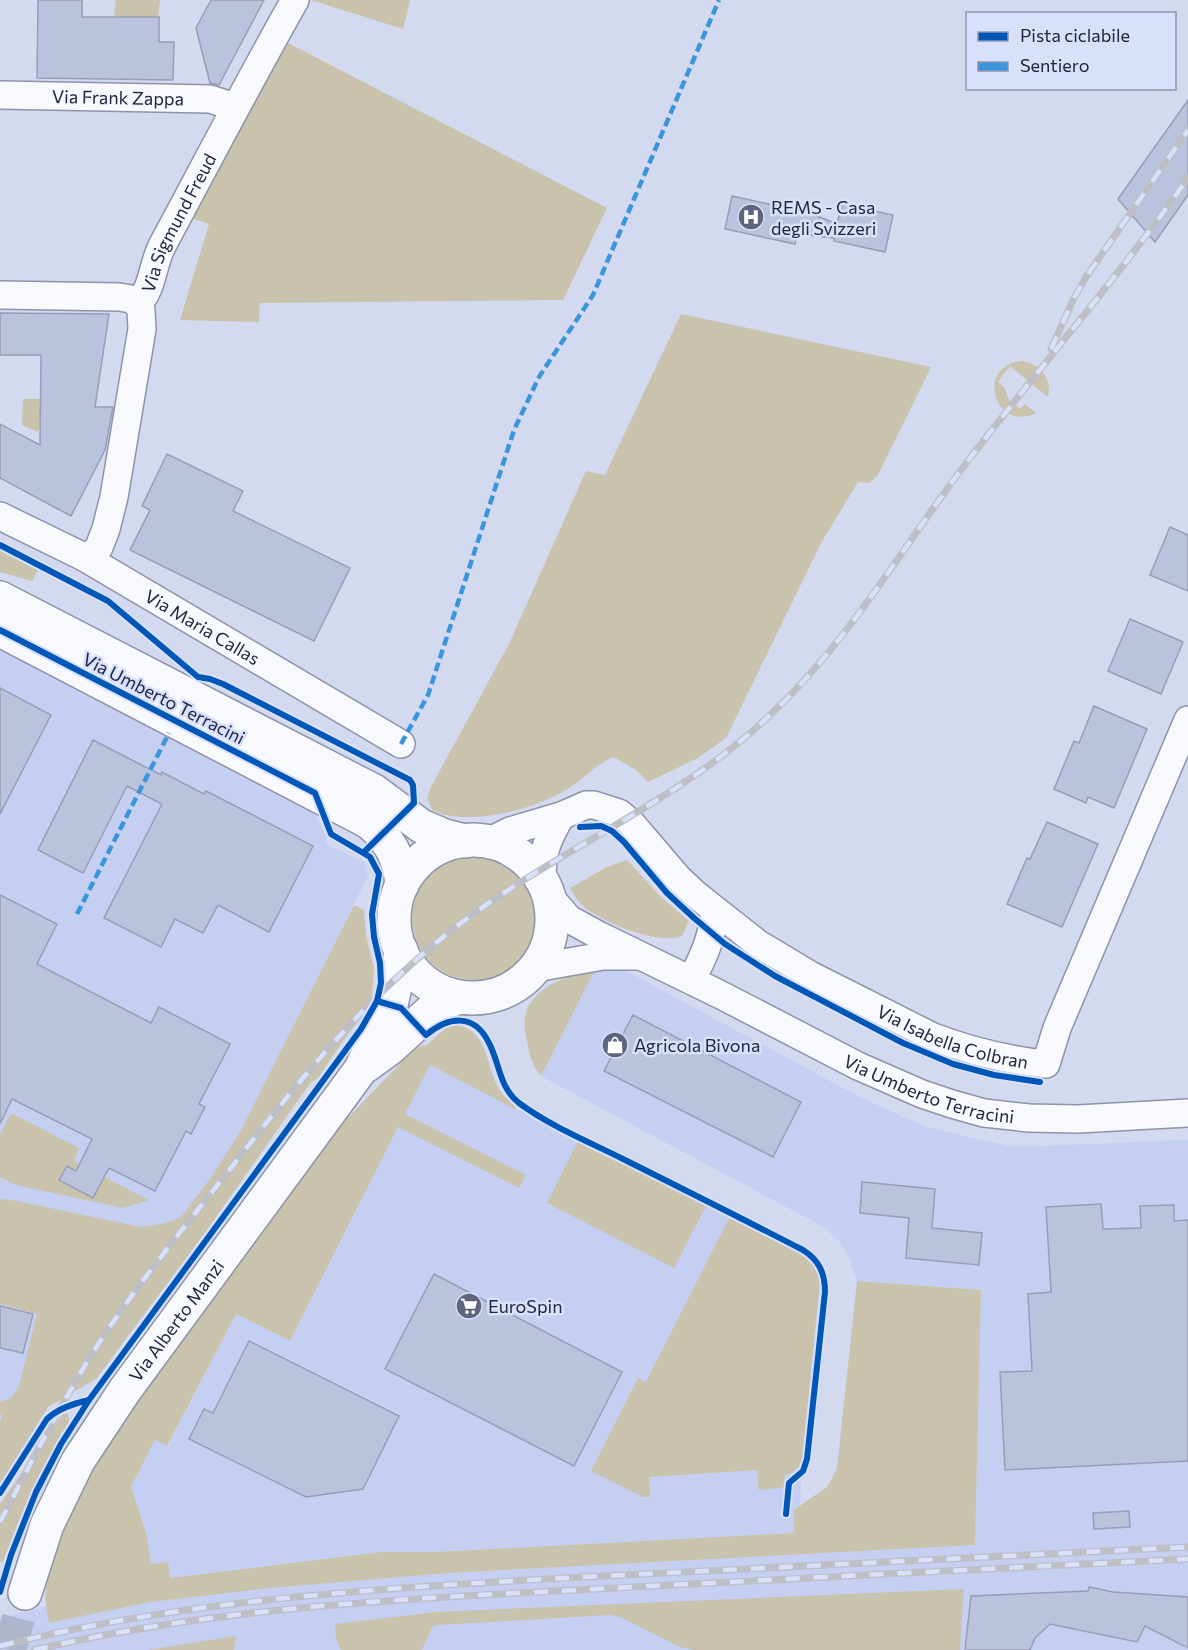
<svg xmlns="http://www.w3.org/2000/svg" width="1188" height="1650" viewBox="0 0 1188 1650" font-family="Commissioner,sans-serif">
<style>
.built{fill:#c5cff2}
.green{fill:#c9c2ac}
.building{fill:#bbc2dd;stroke:#989db3;stroke-width:1.5}
.lines{fill:none;stroke-linecap:round;stroke-linejoin:round}
.major-tunnel{stroke:#afb5cc;stroke-width:33;stroke-dasharray:33 16;stroke-linecap:butt}
.minor-casing{stroke:#8e93a9;stroke-width:30}
.major-casing{stroke:#8e93a9;stroke-width:36}
.minor{stroke:#f8f9fd;stroke-width:27}
.major{stroke:#f8f9fd;stroke-width:33}
.rail-casing{stroke:#bebfc5;stroke-width:7}
.rail{stroke:#d8e0fc;stroke-width:4.5;stroke-dasharray:14;stroke-linecap:butt}
.quiet{stroke:#3a95da;stroke-width:4.5;stroke-dasharray:9 4.5;stroke-linecap:butt}
.cycleway-casing{stroke:#d8e0fc;stroke-width:10}
.cycleway{stroke:#0057b8;stroke-width:6}
.labels{text-anchor:middle;dominant-baseline:central;stroke-width:5;stroke-linejoin:round;paint-order:stroke}
.street-label{font-size:18px;fill:#202641;stroke:#d8e0fc}
.poi-label{font-size:18px;fill:#202641;stroke:#d8e0fc;text-anchor:start}
</style>
<rect width="100%" height="100%" fill="#d3d9ef"/>
<g class="built">
<polygon points="0,649 316,814 327,840 325,844 365,862 368,876 241,1130 212,1176 181,1217 96,1379 48,1407 0,1484"/>
<polygon points="612,969 628,972 860,1097 926,1127 1013,1147 1188,1140 1188,1650 0,1650 0,1618 47,1606 49,1623 151,1602 270,1588 449,1573 975,1545 981,1290 857,1281 848,1255 838,1240 824,1227 541,1076 595,970"/>
<polygon points="429,1065 555,1128 800,1254 811,1262 820,1279 820,1289 802,1463 800,1506 794,1510 794,1533 435,1552 381,1552 170,1578 151,1564 147,1536 131,1488 155,1440 168,1446 236,1314 290,1341"/>
</g>
<g class="green">
<polygon points="116,0 160,0 158,17 114,17"/>
<polygon points="311,0 410,0 403,29"/>
<polygon points="288,43 607,208 563,300 260,303 259,322 180,320 209,224 191,218"/>
<path d="M681,314l250,53 -53,108 -9,8 -11,-1 -36,59 -96,197 -28,20 -50,24 -12,-12 -22,-13c-21,9 -25,18 -42,29 -34,23 -100,41 -139,25l-6,-13 4,-11 78,-143 77,-173 19,4z"/>
<path d="M1022,361c19,3 30,18 26,36l-38,-31 -12,16 6,5 5,13 11,9 5,-5 11,9c-41,20 -62,-47 -14,-52z"/>
<polygon points="23,399 56,399 40,407 40,427 38,432 22,425"/>
<polygon points="0,551 38,570 32,581 0,572"/>
<circle cx="474" cy="918" r="62"/>
<path d="M627,860l34,37 28,24 -7,15c-23,10 -79,-14 -98,-29 -6,-5 -10,-12 -14,-19l37,-21z"/>
<polygon points="354,905 364,910 366,936 374,969 372,995 368,1009 345,1038 318,1078 311,1082 204,1234 96,1379 48,1407 0,1484 0,1423 2,1415 0,1414 0,1402 11,1398 19,1386 37,1314 0,1304 0,1199 17,1201 141,1227 166,1223 181,1217 212,1176 241,1130"/>
<path d="M595,970l-54,106c-9,-11 -12,-22 -14,-35 -2,-9 -4,-19 -1,-28 8,-27 44,-39 69,-43z"/>
<path d="M456,1025c31,5 29,35 40,58 4,11 12,17 21,25l-2,1 -85,-44 -25,49 121,61 -7,13 -121,-61 -108,214 -54,-27 -69,132 -12,-6 -24,47 16,49 4,28 17,-2 2,16 211,-26h54l359,-19v-23l33,-23 10,-18 20,-188 124,9 -6,255 -526,28 -179,15 -119,14 -102,21c-2,-11 -5,-25 -3,-36 9,-54 44,-115 74,-160l220,-301 76,-79 11,-2 19,-17z"/>
<polygon points="11,1113 79,1148 74,1161 149,1200 123,1208 16,1185 0,1177 0,1134"/>
<polygon points="578,1141 706,1206 674,1268 547,1203"/>
<polygon points="729,1218 800,1254 811,1262 820,1279 802,1463 794,1472 784,1475 785,1487 759,1490 757,1470 649,1477 650,1497 643,1497 591,1471 638,1378 646,1382"/>
<path d="M63,1414h5l1,8c-28,44 -48,91 -66,140l-3,-1v-57z"/>
<polygon points="964,1589 960,1650 695,1650 680,1647 620,1617 610,1615 437,1625 432,1627 422,1650 341,1650 336,1639 335,1624 436,1612"/>
<polygon points="236,1636 234,1650 147,1650"/>
</g>
<g class="building">
<polygon points="38,0 82,0 82,17 159,17 159,42 174,42 173,80 37,78"/>
<polygon points="211,0 264,0 219,85 210,83 196,28"/>
<polygon points="1188,100 1188,195 1155,242 1118,199"/>
<polygon points="732,196 773,205 774,199 803,205 802,210 837,224 842,204 893,215 885,252 834,241 834,238 813,236 798,230 795,244 725,229"/>
<polygon points="0,313 109,314 95,407 113,407 105,450 71,516 0,478 0,424 40,445 41,355 0,355"/>
<polygon points="167,454 243,491 233,511 350,568 314,641 130,550 150,510 142,506"/>
<polygon points="1170,527 1188,535 1188,591 1150,575"/>
<polygon points="1130,619 1183,642 1161,694 1108,671"/>
<polygon points="0,688 51,715 0,814"/>
<polygon points="1094,706 1147,729 1114,808 1088,797 1086,803 1054,789 1074,741 1079,743"/>
<polygon points="93,740 161,775 162,772 204,794 206,791 313,846 269,932 218,905 203,933 175,919 161,947 104,918 162,804 127,786 83,873 38,850"/>
<polygon points="1047,822 1098,844 1062,927 1007,904 1027,858 1030,859"/>
<polygon points="0,895 57,924 37,964 151,1023 159,1007 230,1044 199,1104 205,1107 191,1134 186,1131 155,1191 109,1168 93,1198 59,1180 67,1166 76,1171 92,1139 12,1099 0,1124"/>
<polygon points="633,1015 801,1102 773,1157 604,1071"/>
<polygon points="862,1182 935,1189 932,1228 982,1233 979,1265 906,1258 909,1218 860,1213"/>
<polygon points="1101,1204 1103,1229 1141,1228 1140,1206 1174,1205 1174,1221 1188,1220 1188,1461 1005,1470 1000,1372 1032,1371 1028,1294 1051,1292 1046,1207"/>
<polygon points="434,1274 622,1372 574,1466 385,1369"/>
<polygon points="0,1306 33,1314 23,1353 0,1348"/>
<polygon points="249,1341 399,1416 363,1489 306,1497 189,1439 204,1409 213,1413"/>
<polygon points="1129,1511 1130,1527 1094,1529 1093,1513"/>
<polygon points="1089,1587 1113,1592 1188,1597 1188,1648 1145,1626 1137,1642 1050,1624 1035,1638 1030,1650 965,1650 971,1596 1088,1591"/>
</g>
<g class="lines">
<polyline class="major-tunnel" points="10,1650 25,1593"/>
<defs>
<g id="minor">
<path id="s1" d="M0,95l210,4 25,8"/>
<polyline points="0,295 119,297 131,299 138,304"/>
<path id="s2" d="M0,516l84,41 317,187"/>
<path id="s3" d="M84,557l9,-3 6,-7 7,-18 8,-32 28,-168 -1,-19 -3,-6c15,-16 14,-38 24,-58 44,-82 87,-165 133,-246"/>
<path id="s4" d="M488,842l22,-11 51,-15 25,-11h8l25,8 12,10 47,55 17,16 62,49 55,33 121,61c37,14 73,23 113,27l11,-36 131,-308"/>
<path d="M542,879c0,-27 5,-39 19,-63"/>
<path id="s5" d="M549,896l20,23 31,17 121,59 137,71 64,28 30,10 32,9 45,5 49,1 110,-6"/>
<polyline points="535,968 603,956 638,956"/>
<path d="M691,980c13,-23 21,-43 24,-69"/>
</g>
<g id="major">
<polyline points="0,598 374,791 421,826 445,836 465,841"/>
<path d="M0,630l367,191c22,16 33,37 35,64"/>
<circle cx="473" cy="919" r="79"/>
<polyline points="367,1065 389,1049 435,1007 459,997"/>
<path id="s6" d="M25,1593l22,-68 31,-64 47,-71 236,-321 30,-64 7,-32 3,-23"/>
</g>
</defs>
<use href="#minor" class="minor-casing"/>
<use href="#major" class="major-casing"/>
<use href="#minor" class="minor"/>
<use href="#major" class="major"/>
<defs>
<g id="rail">
<polyline points="1051,349 1073,300 1086,277 1188,130"/>
<path d="M0,1522c31,-59 61,-119 97,-176 41,-63 90,-122 137,-182 72,-92 137,-173 231,-244 98,-73 214,-119 303,-203 79,-73 132,-166 196,-251 74,-97 154,-188 224,-288"/>
<path d="M0,1646c191,-48 387,-58 583,-69 202,-10 403,-20 605,-30"/>
<path d="M34,1650c178,-42 361,-51 543,-60 204,-11 407,-21 611,-31"/>
</g>
</defs>
<use href="#rail" class="rail-casing"/>
<use href="#rail" class="rail"/>
<g class="quiet">
<polyline points="401,744 428,695 514,430 539,377 593,295 719,0"/>
<polyline points="77,914 169,733"/>
</g>
<defs>
<g id="cycleway">
<polyline points="0,545 108,601 198,677 210,679 223,684 410,780 413,785 414,803 364,852"/>
<polyline points="0,630 315,793 331,834 370,857 379,874 372,914 374,937 380,963 381,983 377,1001 361,1029 89,1400 61,1444 36,1492 11,1555 0,1592"/>
<polyline points="580,827 601,826 612,831 624,842 667,893 694,918 725,944 775,976 903,1043 953,1064 994,1075 1040,1082"/>
<path d="M377,1001l24,7 25,27c22,-18 48,-23 63,8 11,21 10,44 30,60 31,23 70,39 104,56 60,30 120,60 180,91 16,10 22,23 22,42l-18,167 -4,12 -14,12 -3,31"/>
<path d="M0,1493l47,-74c12,-11 26,-15 42,-19"/>
</g>
</defs>
<use href="#cycleway" class="cycleway-casing"/>
<use href="#cycleway" class="cycleway"/>
</g>
<defs>
<symbol id="hospital-disc" viewBox="-11 -11 22 22"><circle r="9.5" fill="#5f657e" stroke="#d8e0fc"/><path d="M-5-5h3v3.5h4V-5h3V5h-3V1.5h-4V5h-3Z" fill="#fff"/></symbol>
<symbol id="shop-disc" viewBox="-11 -11 22 22"><circle r="9.5" fill="#5f657e" stroke="#d8e0fc"/><path d="M-5-2.5h2.3a2.7 3.5 0 0 1 5.4 0H5L5.5 6h-11ZM-1.5-2.5h3a1.5 2.3 0 0 0-3 0Z" fill="#fff"/></symbol>
<symbol id="supermarket-disc" viewBox="-11 -11 22 22"><circle r="9.5" fill="#5f657e" stroke="#d8e0fc"/><path d="M-6-5.5h2.5l.6 2H6L4.5 2H-2.5L-4.4-4H-6ZM-1.5 3.2a1.3 1.3 0 1 0 .1 0ZM3 3.2a1.3 1.3 0 1 0 .1 0Z" fill="#fff"/></symbol>
</defs>
<g fill-rule="evenodd">
<use href="#hospital-disc" x="736" y="202" width="30" height="30"/>
<use href="#shop-disc" x="600" y="1030" width="30" height="30"/>
<use href="#supermarket-disc" x="454" y="1291" width="30" height="30"/>
</g>
<g class="labels">
<g class="street-label">
<text stroke="none"><textPath href="#s1" startOffset="118">Via Frank Zappa</textPath></text>
<text stroke="none"><textPath href="#s3" startOffset="358">Via Sigmund Freud</textPath></text>
<text stroke="none"><textPath href="#s2" startOffset="231">Via Maria Callas</textPath></text>
<text transform="translate(164 698) rotate(27)">Via Umberto Terracini</text>
<text stroke="none"><textPath href="#s4" startOffset="548">Via Isabella Colbran</textPath></text>
<text stroke="none"><textPath href="#s5" startOffset="430">Via Umberto Terracini</textPath></text>
<text stroke="none"><textPath href="#s6" startOffset="314">Via Alberto Manzi</textPath></text>
</g>
<g class="poi-label">
<text x="771" y="207">REMS - Casa<tspan x="771" dy="21">degli Svizzeri</tspan></text>
<text x="634" y="1045">Agricola Bivona</text>
<text x="488" y="1306">EuroSpin</text>
</g>
</g>
<rect x="966" y="12" width="210" height="78" fill="#d8e0fc" stroke="#8e96b1" stroke-width="1.5"/>
<rect x="978" y="32" width="30" height="9" fill="#0057b8" stroke="#8e96b1" stroke-width="1.5"/>
<text x="1020" y="42" font-size="18" fill="#202641">Pista ciclabile</text>
<rect x="978" y="62" width="30" height="9" fill="#3a95da" stroke="#8e96b1" stroke-width="1.5"/>
<text x="1020" y="72" font-size="18" fill="#202641">Sentiero</text>
</svg>
